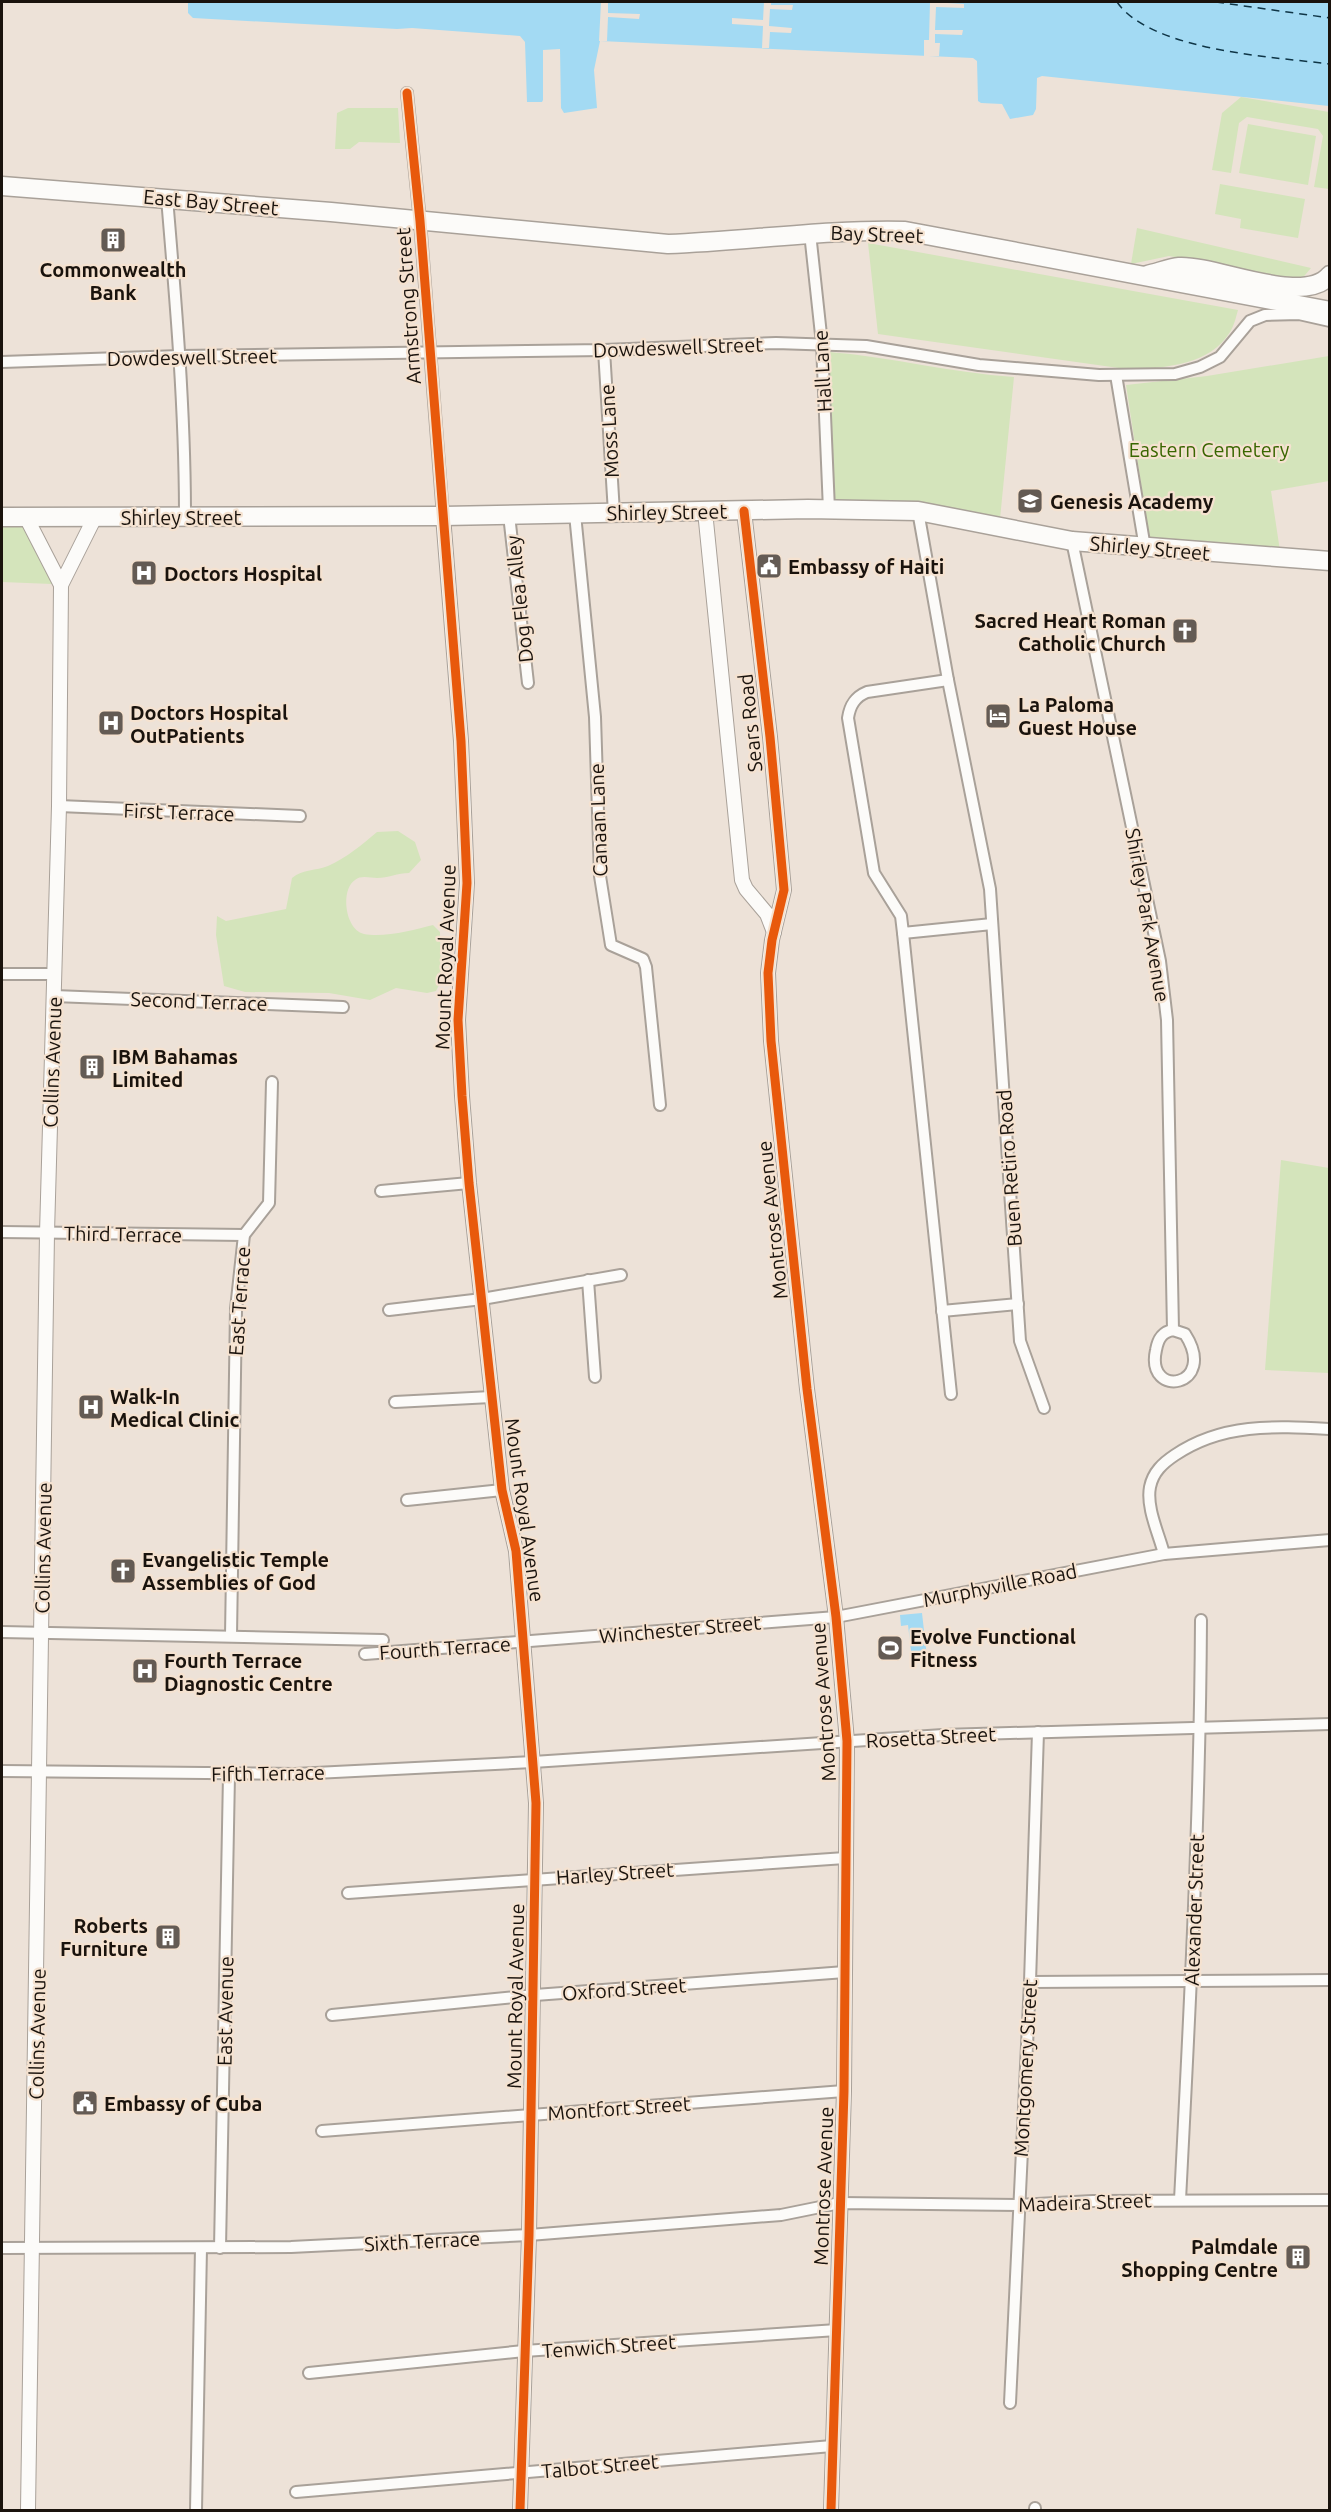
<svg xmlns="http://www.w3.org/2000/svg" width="1331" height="2512" viewBox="0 0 1331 2512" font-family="Ubuntu,sans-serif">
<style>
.green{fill:#d4e4bb}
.water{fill:#a3daf3}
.pier{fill:#ede2d8}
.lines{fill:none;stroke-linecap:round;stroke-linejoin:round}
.ferry{stroke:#0f3546;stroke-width:1.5;stroke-dasharray:8 6;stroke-linecap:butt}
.minor-casing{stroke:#a9a199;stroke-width:14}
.tertiary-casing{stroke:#a9a199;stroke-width:16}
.trunk-casing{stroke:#a9a199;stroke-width:21}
.minor{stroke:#fcfbf9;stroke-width:10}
.tertiary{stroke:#fcfbf9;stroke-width:14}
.trunk{stroke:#fcfbf9;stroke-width:18}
.cycleway-casing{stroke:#f5e2d0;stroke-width:13}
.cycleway{stroke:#e8590c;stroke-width:9}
.labels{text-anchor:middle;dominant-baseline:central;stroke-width:4.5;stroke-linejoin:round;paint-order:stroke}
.street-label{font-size:20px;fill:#1a130d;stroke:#f5e2d0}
.poi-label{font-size:20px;font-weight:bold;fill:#1a130d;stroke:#f5e2d0;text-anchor:start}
.park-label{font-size:20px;fill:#396600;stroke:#f5e2d0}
</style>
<rect width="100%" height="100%" fill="#ede2d8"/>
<g class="green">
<polygon points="1241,97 1329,112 1329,189 1314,187 1323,136 1318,129 1247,117 1239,123 1231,173 1212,170 1222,113"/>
<polygon points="348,108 398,108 400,143 359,142 350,149 335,149 337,113"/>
<polygon points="1248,124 1316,136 1308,185 1239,173"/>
<polygon points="1220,184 1305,199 1298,238 1240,228 1241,219 1215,214"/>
<polygon points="1137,228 1311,268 1300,281 1169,256 1131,264"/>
<path d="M868,243l370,67c-2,7 -4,16 -8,22 -20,33 -63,35 -97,38l-255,-36z"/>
<path d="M829,352c63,5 123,21 185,25l-14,142 -70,-15 -95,-1z"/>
<polygon points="1329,356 1329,481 1271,491 1280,551 1150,543 1126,385 1207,376"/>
<polygon points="2,523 24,523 52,584 2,582"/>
<path d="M398,831l17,11 6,18 -12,13c-11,0 -21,5 -32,5 -7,0 -16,-3 -22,2 -15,10 -10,50 9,54 20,4 50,-4 69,-9l7,7 1,49 -5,10 -9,2 -31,-5 -26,12 -41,-7 -84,-1 -21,-6 -8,-51 1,-19 9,5 60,-12 6,-31c11,-9 24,-7 36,-12 18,-8 35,-22 49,-34z"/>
<polygon points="1281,1160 1329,1168 1329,1373 1265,1370"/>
</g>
<g class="water">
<polygon points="188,2 1329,2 1329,106 1042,76 1037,78 1036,109 1033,115 1010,119 1002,104 981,103 978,101 977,61 973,58 600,41 594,70 597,108 564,113 561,108 560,49 543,50 543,100 542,102 527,102 525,42 520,36 412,28 397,29 193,18 188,13"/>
<polygon points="922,1613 927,1657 912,1659 908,1625 901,1626 900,1615"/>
</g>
<g class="pier">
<polygon points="601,2 608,2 608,13 640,14 639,19 608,17 607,41 599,41"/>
<polygon points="764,2 771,2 771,5 793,5 792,10 770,9 769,26 792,28 791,33 770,32 769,48 762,48 763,26 732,24 732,18 763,20"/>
<polygon points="930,2 964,4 964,8 936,7 935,30 963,30 962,35 935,34 935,43 940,43 939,56 924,56 924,40 929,40"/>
</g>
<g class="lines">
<g class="ferry">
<path d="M1117,2c34,49 157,55 213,62"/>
<polyline points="1216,2 1330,18"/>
</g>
<defs>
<g id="minor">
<polyline points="407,93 420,221 443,516"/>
<path d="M167,198c9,106 18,212 18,318"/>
<polyline points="810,233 822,344 829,510"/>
<polyline points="604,350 614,513"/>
<polyline points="2,362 180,356 604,350 776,343 866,346 979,365 1099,375 1175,374 1200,367 1220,357 1250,321 1265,315 1299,314 1330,321"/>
<polyline points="1116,375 1145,548"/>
<polyline points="918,511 948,680 990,889 1020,1341 1044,1408"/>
<polyline points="575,514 595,717 600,876 611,945 643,959 646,967 660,1105"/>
<polyline points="509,515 528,683"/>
<path d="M1072,541l88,420 7,59 6,310c-11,2 -15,9 -17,20 -11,50 63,37 29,-16l-12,-4"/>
<path d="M948,680l-81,12c-12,5 -17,13 -19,26l26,155 27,43 2,17 89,-9"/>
<polyline points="59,806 300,816"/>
<polyline points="903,933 951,1394"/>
<polyline points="2,974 54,974"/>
<polyline points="54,996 343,1007"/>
<polyline points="381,1191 469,1183"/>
<polyline points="2,1232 244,1235"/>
<polyline points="588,1280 595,1377"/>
<polyline points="389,1310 482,1299 621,1275"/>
<polyline points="942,1311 1018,1304"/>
<polyline points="395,1402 491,1397"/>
<polyline points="407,1500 502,1490"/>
<path d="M1164,1554c-5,-20 -18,-46 -14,-67 3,-15 13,-24 25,-32 47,-32 99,-29 155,-26"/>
<polyline points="2,1632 383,1640"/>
<polyline points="231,1636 236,1309 244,1235 269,1203 272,1082"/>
<polyline points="365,1654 836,1617 1164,1554 1330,1540"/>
<polyline points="2,1771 295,1774 533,1762 943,1735 1330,1724"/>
<polyline points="348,1893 845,1858"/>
<polyline points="1030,1982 1330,1980"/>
<polyline points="332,2015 535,1995 845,1972"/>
<polyline points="322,2131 844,2091"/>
<path d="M1180,2200c10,-193 20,-387 21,-580"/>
<polyline points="2,2248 291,2247 529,2235 781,2215 840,2203 1018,2205 1093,2201 1330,2200"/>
<polyline points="220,2248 229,1775"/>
<polyline points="309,2373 524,2351 837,2330"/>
<polyline points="1010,2403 1030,1982 1038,1732"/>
<polyline points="296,2492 832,2446"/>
<polyline points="196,2510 201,2248"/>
<polyline points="1035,2510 1035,2508"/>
</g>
<g id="tertiary">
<polyline points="705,511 742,880 746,889 767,914 774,932"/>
<polyline points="744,511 770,737 784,890 772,940 768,973 771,1041 807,1389 836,1617 847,1741 844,2091 831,2510"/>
<polyline points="443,516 461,741 467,883 458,1020 462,1096 469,1183 502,1490 516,1551 536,1803 529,2235 520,2510"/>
<polyline points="26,517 61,585"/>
<polyline points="28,2510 47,1233 59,806 61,585 95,517"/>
</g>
<g id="trunk">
<path d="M2,186l329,26 337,32c79,-3 158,-15 237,-13l425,80"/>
<path d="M1147,275c10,-2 22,-7 32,-8 37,-2 124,40 151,8"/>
<polyline points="2,517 443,516 808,509 918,511 1072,541 1330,561"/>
</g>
</defs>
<use href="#minor" class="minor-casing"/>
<use href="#tertiary" class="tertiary-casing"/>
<use href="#trunk" class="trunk-casing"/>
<use href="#minor" class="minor"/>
<use href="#tertiary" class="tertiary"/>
<use href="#trunk" class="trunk"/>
<defs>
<g id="cycleway">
<polyline points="407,93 420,221 461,741 467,883 458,1020 462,1096 469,1183 502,1490 516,1551 536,1803 529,2235 520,2510"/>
<polyline points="744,511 770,737 784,890 772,940 768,973 771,1041 807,1389 836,1617 847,1741 844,2091 831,2510"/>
</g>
</defs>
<use href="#cycleway" class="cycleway-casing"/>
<use href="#cycleway" class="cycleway"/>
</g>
<defs>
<symbol id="building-square" viewBox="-11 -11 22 22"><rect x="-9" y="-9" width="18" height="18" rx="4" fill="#645b54" stroke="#f5e2d0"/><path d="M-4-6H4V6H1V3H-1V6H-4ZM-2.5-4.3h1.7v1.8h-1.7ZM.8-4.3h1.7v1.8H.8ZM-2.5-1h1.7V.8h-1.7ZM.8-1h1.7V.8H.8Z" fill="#fff"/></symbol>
<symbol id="school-square" viewBox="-11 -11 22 22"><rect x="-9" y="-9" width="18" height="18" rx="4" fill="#645b54" stroke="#f5e2d0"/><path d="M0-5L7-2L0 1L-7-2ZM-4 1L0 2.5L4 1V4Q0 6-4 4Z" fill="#fff"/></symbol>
<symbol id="civic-square" viewBox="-11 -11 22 22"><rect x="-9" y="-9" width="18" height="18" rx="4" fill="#645b54" stroke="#f5e2d0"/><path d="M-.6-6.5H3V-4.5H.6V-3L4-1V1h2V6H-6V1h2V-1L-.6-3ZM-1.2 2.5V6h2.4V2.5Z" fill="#fff"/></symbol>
<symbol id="hospital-square" viewBox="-11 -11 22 22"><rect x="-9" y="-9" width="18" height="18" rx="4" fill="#645b54" stroke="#f5e2d0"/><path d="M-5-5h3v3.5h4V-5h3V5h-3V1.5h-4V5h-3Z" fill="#fff"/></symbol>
<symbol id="church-square" viewBox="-11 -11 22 22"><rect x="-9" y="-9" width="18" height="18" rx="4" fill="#645b54" stroke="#f5e2d0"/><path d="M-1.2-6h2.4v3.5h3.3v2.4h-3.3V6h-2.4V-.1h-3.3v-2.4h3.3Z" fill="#fff"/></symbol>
<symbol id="hotel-square" viewBox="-11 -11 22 22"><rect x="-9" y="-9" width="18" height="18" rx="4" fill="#645b54" stroke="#f5e2d0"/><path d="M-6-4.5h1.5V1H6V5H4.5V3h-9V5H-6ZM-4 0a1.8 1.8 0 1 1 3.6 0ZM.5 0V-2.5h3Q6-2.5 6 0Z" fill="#fff"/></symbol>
<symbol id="stadium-square" viewBox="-11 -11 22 22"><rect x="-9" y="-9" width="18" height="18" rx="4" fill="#645b54" stroke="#f5e2d0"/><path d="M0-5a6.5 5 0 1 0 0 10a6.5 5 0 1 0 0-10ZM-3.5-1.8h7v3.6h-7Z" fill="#fff"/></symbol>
</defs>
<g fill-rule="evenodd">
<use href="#building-square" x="98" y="225" width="30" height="30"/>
<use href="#school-square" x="1015" y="486" width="30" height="30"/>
<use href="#civic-square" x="754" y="551" width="30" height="30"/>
<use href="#hospital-square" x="129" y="558" width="30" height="30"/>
<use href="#church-square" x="1170" y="616" width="30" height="30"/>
<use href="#hotel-square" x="983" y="701" width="30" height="30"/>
<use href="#hospital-square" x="96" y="708" width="30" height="30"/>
<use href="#building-square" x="77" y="1052" width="30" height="30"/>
<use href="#hospital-square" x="76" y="1392" width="30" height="30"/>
<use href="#church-square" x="108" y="1556" width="30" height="30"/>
<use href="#stadium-square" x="875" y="1633" width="30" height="30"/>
<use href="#hospital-square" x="130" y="1656" width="30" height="30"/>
<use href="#building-square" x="153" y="1922" width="30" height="30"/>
<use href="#civic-square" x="70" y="2088" width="30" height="30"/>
<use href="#building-square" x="1283" y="2242" width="30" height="30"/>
</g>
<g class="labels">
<g class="street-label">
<text transform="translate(211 202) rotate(5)">East Bay Street</text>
<text transform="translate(877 234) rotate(2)">Bay Street</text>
<text transform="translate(408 306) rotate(-94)">Armstrong Street</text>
<text transform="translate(678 347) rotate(-2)">Dowdeswell Street</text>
<text transform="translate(192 357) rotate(-1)">Dowdeswell Street</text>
<text transform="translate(822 371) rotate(-93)">Hall Lane</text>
<text transform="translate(609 431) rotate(-93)">Moss Lane</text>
<text transform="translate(667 512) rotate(-1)">Shirley Street</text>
<text x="181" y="517">Shirley Street</text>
<text transform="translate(1150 548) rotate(5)">Shirley Street</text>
<text transform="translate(519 599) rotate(-96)">Dog Flea Alley</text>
<text transform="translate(750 723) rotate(-96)">Sears Road</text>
<text transform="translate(179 812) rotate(2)">First Terrace</text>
<text transform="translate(598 820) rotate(-92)">Canaan Lane</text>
<text transform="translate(1148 915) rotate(80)">Shirley Park Avenue</text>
<text transform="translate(445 957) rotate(-88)">Mount Royal Avenue</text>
<text transform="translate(199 1001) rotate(2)">Second Terrace</text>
<text transform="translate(52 1062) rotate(-88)">Collins Avenue</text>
<text transform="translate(1009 1168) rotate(-94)">Buen Retiro Road</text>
<text transform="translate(772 1220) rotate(-96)">Montrose Avenue</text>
<text transform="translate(123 1234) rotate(1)">Third Terrace</text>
<text transform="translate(239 1301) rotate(-86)">East Terrace</text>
<text transform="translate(525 1510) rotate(82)">Mount Royal Avenue</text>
<text transform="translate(43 1548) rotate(-89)">Collins Avenue</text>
<text transform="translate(1000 1585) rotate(-11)">Murphyville Road</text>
<text transform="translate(680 1629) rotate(-5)">Winchester Street</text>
<text transform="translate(445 1648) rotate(-4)">Fourth Terrace</text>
<text transform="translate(823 1702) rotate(-94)">Montrose Avenue</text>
<text transform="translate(931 1737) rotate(-3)">Rosetta Street</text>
<text transform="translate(268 1773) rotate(-1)">Fifth Terrace</text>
<text transform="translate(615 1873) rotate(-4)">Harley Street</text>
<text transform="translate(1194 1910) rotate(-88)">Alexander Street</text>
<text transform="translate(624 1989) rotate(-4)">Oxford Street</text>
<text transform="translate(515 1996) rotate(-89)">Mount Royal Avenue</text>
<text transform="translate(225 2011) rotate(-89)">East Avenue</text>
<text transform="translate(37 2034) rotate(-89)">Collins Avenue</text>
<text transform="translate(1025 2068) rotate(-87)">Montgomery Street</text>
<text transform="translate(619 2108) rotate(-4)">Montfort Street</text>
<text transform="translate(823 2186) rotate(-88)">Montrose Avenue</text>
<text transform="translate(1085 2202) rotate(-2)">Madeira Street</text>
<text transform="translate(422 2241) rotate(-3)">Sixth Terrace</text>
<text transform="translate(609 2346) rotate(-4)">Tenwich Street</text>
<text transform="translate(600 2466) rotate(-5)">Talbot Street</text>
</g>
<g class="poi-label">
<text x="113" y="269" text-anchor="middle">Commonwealth<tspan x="113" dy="23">Bank</tspan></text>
<text x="1050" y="501">Genesis Academy</text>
<text x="788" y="566">Embassy of Haiti</text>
<text x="164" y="573">Doctors Hospital</text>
<text x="1166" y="620" text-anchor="end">Sacred Heart Roman<tspan x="1166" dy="23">Catholic Church</tspan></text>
<text x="1018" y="704">La Paloma<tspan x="1018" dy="23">Guest House</tspan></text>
<text x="130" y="712">Doctors Hospital<tspan x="130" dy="23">OutPatients</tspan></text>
<text x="112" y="1056">IBM Bahamas<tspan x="112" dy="23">Limited</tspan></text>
<text x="110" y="1396">Walk-In<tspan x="110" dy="23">Medical Clinic</tspan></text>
<text x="142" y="1559">Evangelistic Temple<tspan x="142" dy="23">Assemblies of God</tspan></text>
<text x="910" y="1636">Evolve Functional<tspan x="910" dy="23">Fitness</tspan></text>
<text x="164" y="1660">Fourth Terrace<tspan x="164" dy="23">Diagnostic Centre</tspan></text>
<text x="148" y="1925" text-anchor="end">Roberts<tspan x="148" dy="23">Furniture</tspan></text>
<text x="104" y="2103">Embassy of Cuba</text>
<text x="1278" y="2246" text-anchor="end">Palmdale<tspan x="1278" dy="23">Shopping Centre</tspan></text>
</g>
<g class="park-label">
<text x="1209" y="449">Eastern Cemetery</text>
</g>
</g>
<rect width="1331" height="2512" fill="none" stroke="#1a130d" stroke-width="6"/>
</svg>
